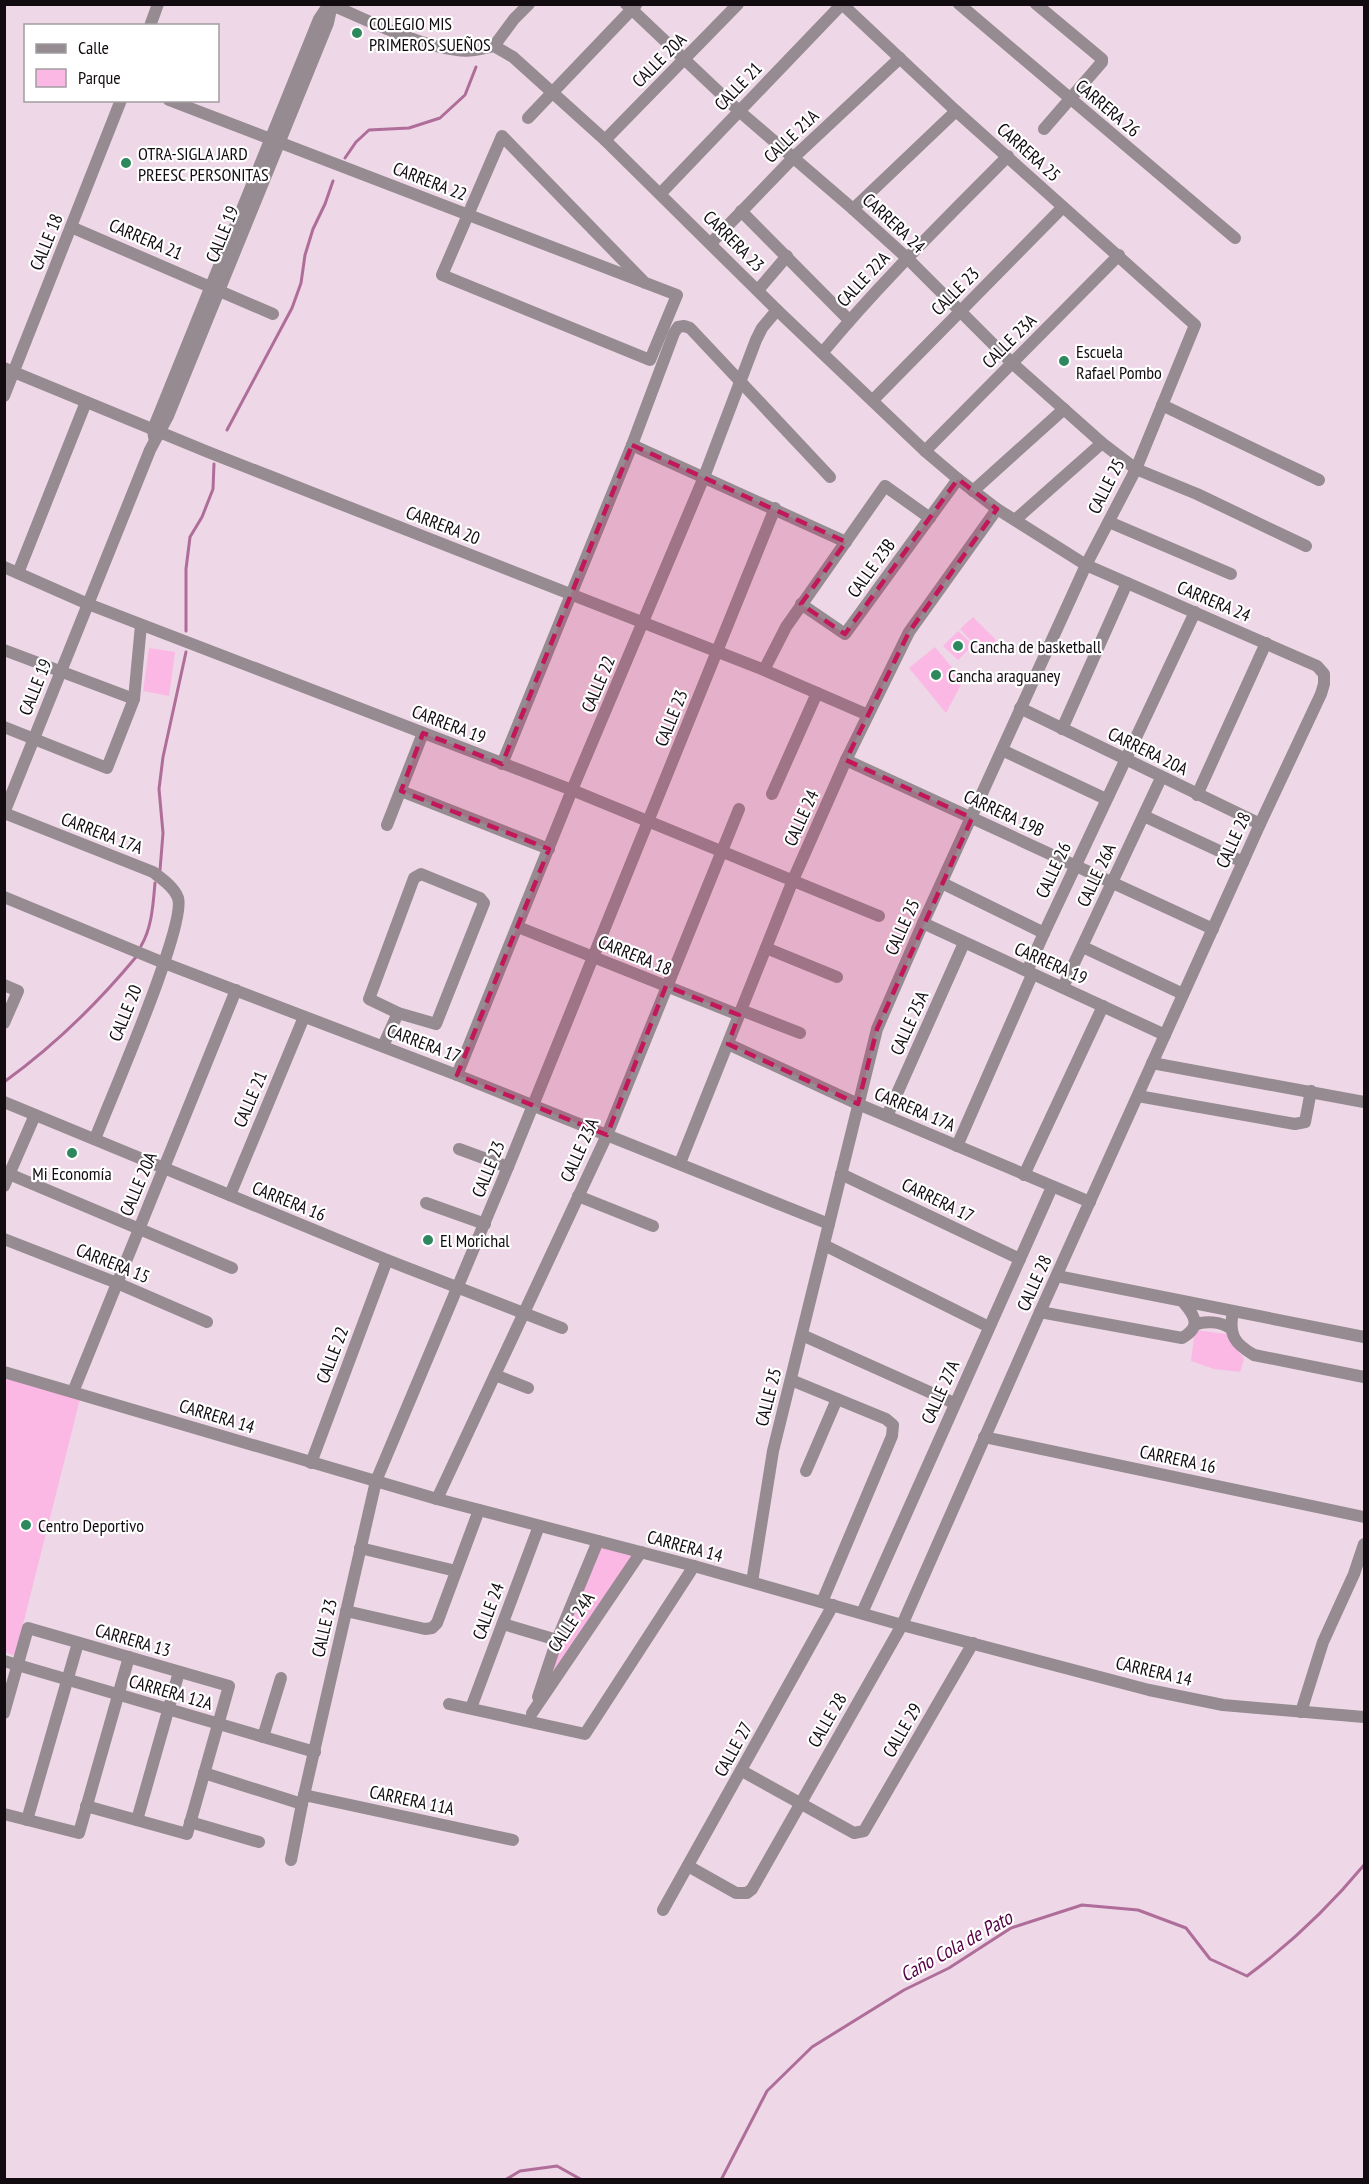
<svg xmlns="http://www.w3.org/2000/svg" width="1369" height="2184" viewBox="0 0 1369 2184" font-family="'PT Sans Narrow',sans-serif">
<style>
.green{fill:#fcb8e5}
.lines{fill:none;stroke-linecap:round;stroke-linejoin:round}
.stream{stroke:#af6d9a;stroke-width:3}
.minor{stroke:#958b91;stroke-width:12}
.marked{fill:#c2185b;fill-opacity:0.2;stroke:#c2185b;stroke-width:4.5;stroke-dasharray:12 8;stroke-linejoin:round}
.poi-dot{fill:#2d885e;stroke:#fff;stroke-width:2}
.labels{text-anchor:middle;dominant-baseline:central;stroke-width:4.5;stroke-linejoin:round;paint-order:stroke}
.poi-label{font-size:18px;fill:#120b10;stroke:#fff;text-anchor:start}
.street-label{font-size:18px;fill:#120b10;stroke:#fff}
.water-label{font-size:20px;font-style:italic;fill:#504;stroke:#fff}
</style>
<rect width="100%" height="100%" fill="#eed7e6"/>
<g class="green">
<polygon points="973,617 996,640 985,655 960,629"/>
<polygon points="958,631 973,645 958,660 943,646"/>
<polygon points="935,647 963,681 946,713 909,668"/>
<polygon points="149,648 175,652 169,696 143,691"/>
<polygon points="1195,1330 1227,1334 1244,1359 1240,1372 1214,1369 1191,1361"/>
<polygon points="5,1377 80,1399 15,1656 5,1652"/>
<polygon points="598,1545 635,1556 551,1680 547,1678"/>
</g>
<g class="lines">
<g class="stream">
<polyline points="345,158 356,142 369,130 409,128 440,118 465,95 476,67"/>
<polyline points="227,430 292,308 301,283 305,255 313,229 325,204 333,181"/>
<polyline points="186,631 186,569 190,537 202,517 213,489 214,464"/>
<polyline points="160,870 163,833 159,789 163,757 186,652"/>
<path d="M141,946c11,-19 12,-41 14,-63"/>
<path d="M4,1082c50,-36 93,-78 132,-125"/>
<polyline points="505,2180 520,2171 557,2166 582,2180"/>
<path d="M721,2180l46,-89 45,-44 92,-57 45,-22 62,-40 71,-23 56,5 48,18 24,31 37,17c43,-32 83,-70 117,-111"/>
</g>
<g class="minor">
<path d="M329,4c39,16 86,41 128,46 13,2 24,-1 37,-4l19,11 92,83 172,170 148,141 33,28 39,30 89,56 231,101 7,8v10l-3,10 -61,130 -220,488 -138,313 -150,264 -5,4h-11l-48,-27"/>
<polyline points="626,4 739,111 853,209 907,258 1012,363 1102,443 1136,469 1197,494 1306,546"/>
<polyline points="959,4 1235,238"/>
<polyline points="1036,4 1102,59 1102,62 1044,129"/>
<polyline points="150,26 158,4"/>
<polyline points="494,46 514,19 529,4"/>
<path d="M169,100c170,65 339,131 508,195l-27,65 -208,-85 60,-139 143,147"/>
<polyline points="528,118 636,5"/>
<polyline points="605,140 738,4"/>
<polyline points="661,193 842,4"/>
<polyline points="853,209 956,111"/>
<polyline points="741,211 849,320"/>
<polyline points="71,227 273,314"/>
<polyline points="711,243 793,158 900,58"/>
<polyline points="758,290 787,256"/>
<path d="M823,352c57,-69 122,-132 185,-196"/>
<polyline points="4,368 208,452 764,670 868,715"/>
<polyline points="4,396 121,100"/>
<polyline points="873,400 1063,207"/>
<polyline points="1162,405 1319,480"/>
<polyline points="154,437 153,429 160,412 319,19 329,4"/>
<polyline points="632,445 846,542"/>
<polyline points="925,451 1119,255"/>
<polyline points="973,491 1064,409"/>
<polyline points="1015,520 1102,443"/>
<polyline points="1109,522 1231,574"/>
<polyline points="4,567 88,604 572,790 879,916"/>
<polyline points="18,573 86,402"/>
<polyline points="801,604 845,634 958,479"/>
<polyline points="4,650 134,699"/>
<polyline points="764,670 786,627 885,486 930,518"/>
<polyline points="1020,708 1260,824"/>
<polyline points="4,727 107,768 134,699 141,625"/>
<polyline points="1062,729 1127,583"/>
<polyline points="1002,750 1106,799"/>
<polyline points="846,760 1213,929"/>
<polyline points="502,764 632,445 674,333 678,327 684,326 690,328 830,477"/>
<polyline points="401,791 549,849"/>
<polyline points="772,794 817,693"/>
<polyline points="1197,795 1266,643"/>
<polyline points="4,813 150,450 168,416 328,23 332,4"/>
<path d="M4,813l149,59c9,7 21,15 25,26 9,27 -69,204 -83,241"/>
<polyline points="1144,816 1243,862"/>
<polyline points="387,825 423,733"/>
<polygon points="421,874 480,898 484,903 436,1024 398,1013 369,999 414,878"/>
<polyline points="942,883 1044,933"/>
<polyline points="4,897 164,963 457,1075 829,1224"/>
<polyline points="923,923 1165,1035"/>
<polyline points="518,927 739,1015"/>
<polyline points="1083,947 1183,994"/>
<polyline points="766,948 837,977"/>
<polyline points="4,985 18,991 4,1023"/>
<polyline points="1063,987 1161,778"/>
<polyline points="741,1010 800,1033"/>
<polyline points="728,1044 858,1104 1090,1202"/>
<polyline points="383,1046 398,1013"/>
<polyline points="1152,1063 1364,1102"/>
<polyline points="457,1075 572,790 704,477 756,340 762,328 777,310"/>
<polyline points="1138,1096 1295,1124 1305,1122 1311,1091"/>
<polyline points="4,1102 387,1260 562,1328"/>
<polyline points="887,1116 964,943"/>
<polyline points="957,1146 1032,975 1028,969 1044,933 1195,612"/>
<polyline points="459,1149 508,1167"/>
<polyline points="680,1163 793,880 846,760 909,632 997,509"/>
<polyline points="9,1174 232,1268"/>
<polyline points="841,1174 1020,1259"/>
<polyline points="1024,1175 1103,1006"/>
<polyline points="4,1186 35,1115"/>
<polyline points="230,1195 304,1017"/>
<polyline points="578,1196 653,1226"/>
<polyline points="426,1203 485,1224"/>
<polyline points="4,1239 117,1283 207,1322"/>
<polyline points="824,1245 989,1327"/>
<polyline points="1057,1276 1364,1337"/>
<path d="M1040,1312l142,26c19,-11 14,-21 2,-35"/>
<path d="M1233,1312c-5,23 2,32 21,43l110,22"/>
<path d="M1195,1325c10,-5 26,-3 35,3"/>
<polyline points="802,1335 954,1403"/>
<polyline points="4,1372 437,1499 694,1566 902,1625 1149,1690 1223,1705 1364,1717"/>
<polyline points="495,1375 528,1388"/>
<polyline points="791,1380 886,1419 893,1425 892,1436 822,1602"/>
<polyline points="73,1392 236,990"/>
<polyline points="984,1437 1364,1517"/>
<polyline points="311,1463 387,1260"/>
<polyline points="806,1471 837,1399"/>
<polyline points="437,1499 607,1135 739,809"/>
<polyline points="360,1548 456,1571"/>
<polyline points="752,1582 773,1451 877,1029 923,923 1086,565 1136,469 1195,325 956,111 842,4"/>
<polyline points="346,1611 425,1629 432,1628 437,1623 479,1510"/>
<polyline points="862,1613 1052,1187"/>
<polyline points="503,1624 557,1640"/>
<polyline points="4,1661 315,1752"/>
<polyline points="538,1697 557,1640 598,1541"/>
<polyline points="449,1704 585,1734 694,1566"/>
<polyline points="471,1708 539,1526"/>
<polyline points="1301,1712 1323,1642 1354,1574 1364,1544"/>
<polyline points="4,1713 28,1628 229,1686 187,1834 86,1806"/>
<polyline points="532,1713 641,1552"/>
<polyline points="263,1737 281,1678"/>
<polyline points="742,1771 854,1833 864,1831 973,1643"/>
<polyline points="204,1773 302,1804"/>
<polyline points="304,1795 513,1840"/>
<polyline points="4,1814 79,1833 129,1657"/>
<polyline points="27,1820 78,1643"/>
<polyline points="137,1820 179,1672"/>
<polyline points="190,1822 259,1842"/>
<polyline points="291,1860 302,1804 376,1481 508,1167 775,508"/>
<polyline points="663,1910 833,1605"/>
</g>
</g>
<path class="marked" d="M632,445l214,97 -45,62 44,30 113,-155 39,30 -88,123 -63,128 126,58 -95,211 -19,75 -130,-60 11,-29 -73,-29 -59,149 -150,-60 92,-226 -148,-58 22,-58 79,31z"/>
<g class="poi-dot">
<circle cx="357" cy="33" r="6"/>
<circle cx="126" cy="163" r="6"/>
<circle cx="1064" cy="361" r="6"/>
<circle cx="958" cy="646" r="6"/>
<circle cx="936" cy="675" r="6"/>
<circle cx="72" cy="1153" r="6"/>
<circle cx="428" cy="1240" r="6"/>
<circle cx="26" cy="1525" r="6"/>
</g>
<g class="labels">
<g class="poi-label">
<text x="369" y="23">COLEGIO MIS<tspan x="369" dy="21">PRIMEROS SUEÑOS</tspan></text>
<text x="138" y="153">OTRA-SIGLA JARD<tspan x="138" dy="21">PREESC PERSONITAS</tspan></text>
<text x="1076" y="351">Escuela<tspan x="1076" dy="21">Rafael Pombo</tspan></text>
<text x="970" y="646">Cancha de basketball</text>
<text x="948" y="675">Cancha araguaney</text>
<text x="72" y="1173" text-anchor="middle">Mi Economía</text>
<text x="440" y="1240">El Morichal</text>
<text x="38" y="1525">Centro Deportivo</text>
</g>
<g class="street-label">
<text transform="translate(659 60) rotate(-45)">CALLE 20A</text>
<text transform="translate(738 86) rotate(-46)">CALLE 21</text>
<text transform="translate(1108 108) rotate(40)">CARRERA 26</text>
<text transform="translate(791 136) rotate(-44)">CALLE 21A</text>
<text transform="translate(1029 152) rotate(42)">CARRERA 25</text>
<text transform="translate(430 181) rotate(21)">CARRERA 22</text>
<text transform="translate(894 223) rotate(43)">CARRERA 24</text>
<text transform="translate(222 234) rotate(-68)">CALLE 19</text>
<text transform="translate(146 239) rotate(23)">CARRERA 21</text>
<text transform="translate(734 241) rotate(45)">CARRERA 23</text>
<text transform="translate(46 242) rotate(-68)">CALLE 18</text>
<text transform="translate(863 279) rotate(-47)">CALLE 22A</text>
<text transform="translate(955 291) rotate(-45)">CALLE 23</text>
<text transform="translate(1009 341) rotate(-45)">CALLE 23A</text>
<text transform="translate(1106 486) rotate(-63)">CALLE 25</text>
<text transform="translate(443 525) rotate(21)">CARRERA 20</text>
<text transform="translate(871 568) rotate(-54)">CALLE 23B</text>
<text transform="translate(1214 601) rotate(23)">CARRERA 24</text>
<text transform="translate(598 684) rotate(-67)">CALLE 22</text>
<text transform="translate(35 687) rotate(-68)">CALLE 19</text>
<text transform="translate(671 718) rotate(-68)">CALLE 23</text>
<text transform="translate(449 724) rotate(21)">CARRERA 19</text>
<text transform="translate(1148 751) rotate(26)">CARRERA 20A</text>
<text transform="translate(1004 813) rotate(25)">CARRERA 19B</text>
<text transform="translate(801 818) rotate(-66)">CALLE 24</text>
<text transform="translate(102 833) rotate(21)">CARRERA 17A</text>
<text transform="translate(1233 840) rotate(-66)">CALLE 28</text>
<text transform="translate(1053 870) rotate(-65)">CALLE 26</text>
<text transform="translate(1096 875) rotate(-65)">CALLE 26A</text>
<text transform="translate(902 927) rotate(-66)">CALLE 25</text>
<text transform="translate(635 955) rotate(22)">CARRERA 18</text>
<text transform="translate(1051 963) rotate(24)">CARRERA 19</text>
<text transform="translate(125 1013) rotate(-68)">CALLE 20</text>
<text transform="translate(909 1023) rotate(-66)">CALLE 25A</text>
<text transform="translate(424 1043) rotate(21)">CARRERA 17</text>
<text transform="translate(250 1099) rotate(-67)">CALLE 21</text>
<text transform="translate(915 1109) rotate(23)">CARRERA 17A</text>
<text transform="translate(579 1150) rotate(-66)">CALLE 23A</text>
<text transform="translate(488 1169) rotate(-68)">CALLE 23</text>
<text transform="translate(138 1184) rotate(-67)">CALLE 20A</text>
<text transform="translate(938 1200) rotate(26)">CARRERA 17</text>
<text transform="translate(289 1201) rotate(22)">CARRERA 16</text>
<text transform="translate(113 1263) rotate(22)">CARRERA 15</text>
<text transform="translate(1034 1283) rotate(-66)">CALLE 28</text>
<text transform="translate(332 1355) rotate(-69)">CALLE 22</text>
<text transform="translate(940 1392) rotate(-66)">CALLE 27A</text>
<text transform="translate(768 1397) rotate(-76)">CALLE 25</text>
<text transform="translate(217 1416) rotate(17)">CARRERA 14</text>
<text transform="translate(1178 1459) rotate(12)">CARRERA 16</text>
<text transform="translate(685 1546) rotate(15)">CARRERA 14</text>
<text transform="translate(488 1611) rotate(-70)">CALLE 24</text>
<text transform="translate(571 1622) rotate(-56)">CALLE 24A</text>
<text transform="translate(324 1628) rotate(-77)">CALLE 23</text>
<text transform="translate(133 1640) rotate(16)">CARRERA 13</text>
<text transform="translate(1154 1671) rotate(13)">CARRERA 14</text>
<text transform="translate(171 1692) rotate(16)">CARRERA 12A</text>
<text transform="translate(827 1720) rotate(-60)">CALLE 28</text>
<text transform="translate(902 1730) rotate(-60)">CALLE 29</text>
<text transform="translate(733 1749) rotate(-61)">CALLE 27</text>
<text transform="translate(412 1800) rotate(12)">CARRERA 11A</text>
</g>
<g class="water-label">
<text transform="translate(956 1946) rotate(-29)">Caño Cola de Pato</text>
</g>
</g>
<rect width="1369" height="2184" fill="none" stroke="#120b10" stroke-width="12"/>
<rect x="24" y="24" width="195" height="78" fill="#ffffff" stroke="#a09d9f" stroke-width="1.5"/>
<rect x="36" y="44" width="30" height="9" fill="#958b91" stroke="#a09d9f" stroke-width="1.5"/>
<text x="78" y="54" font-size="18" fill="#120b10">Calle</text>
<rect x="36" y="69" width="30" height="18" fill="#fcb8e5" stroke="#a09d9f" stroke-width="1.5"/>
<text x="78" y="84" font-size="18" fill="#120b10">Parque</text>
</svg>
